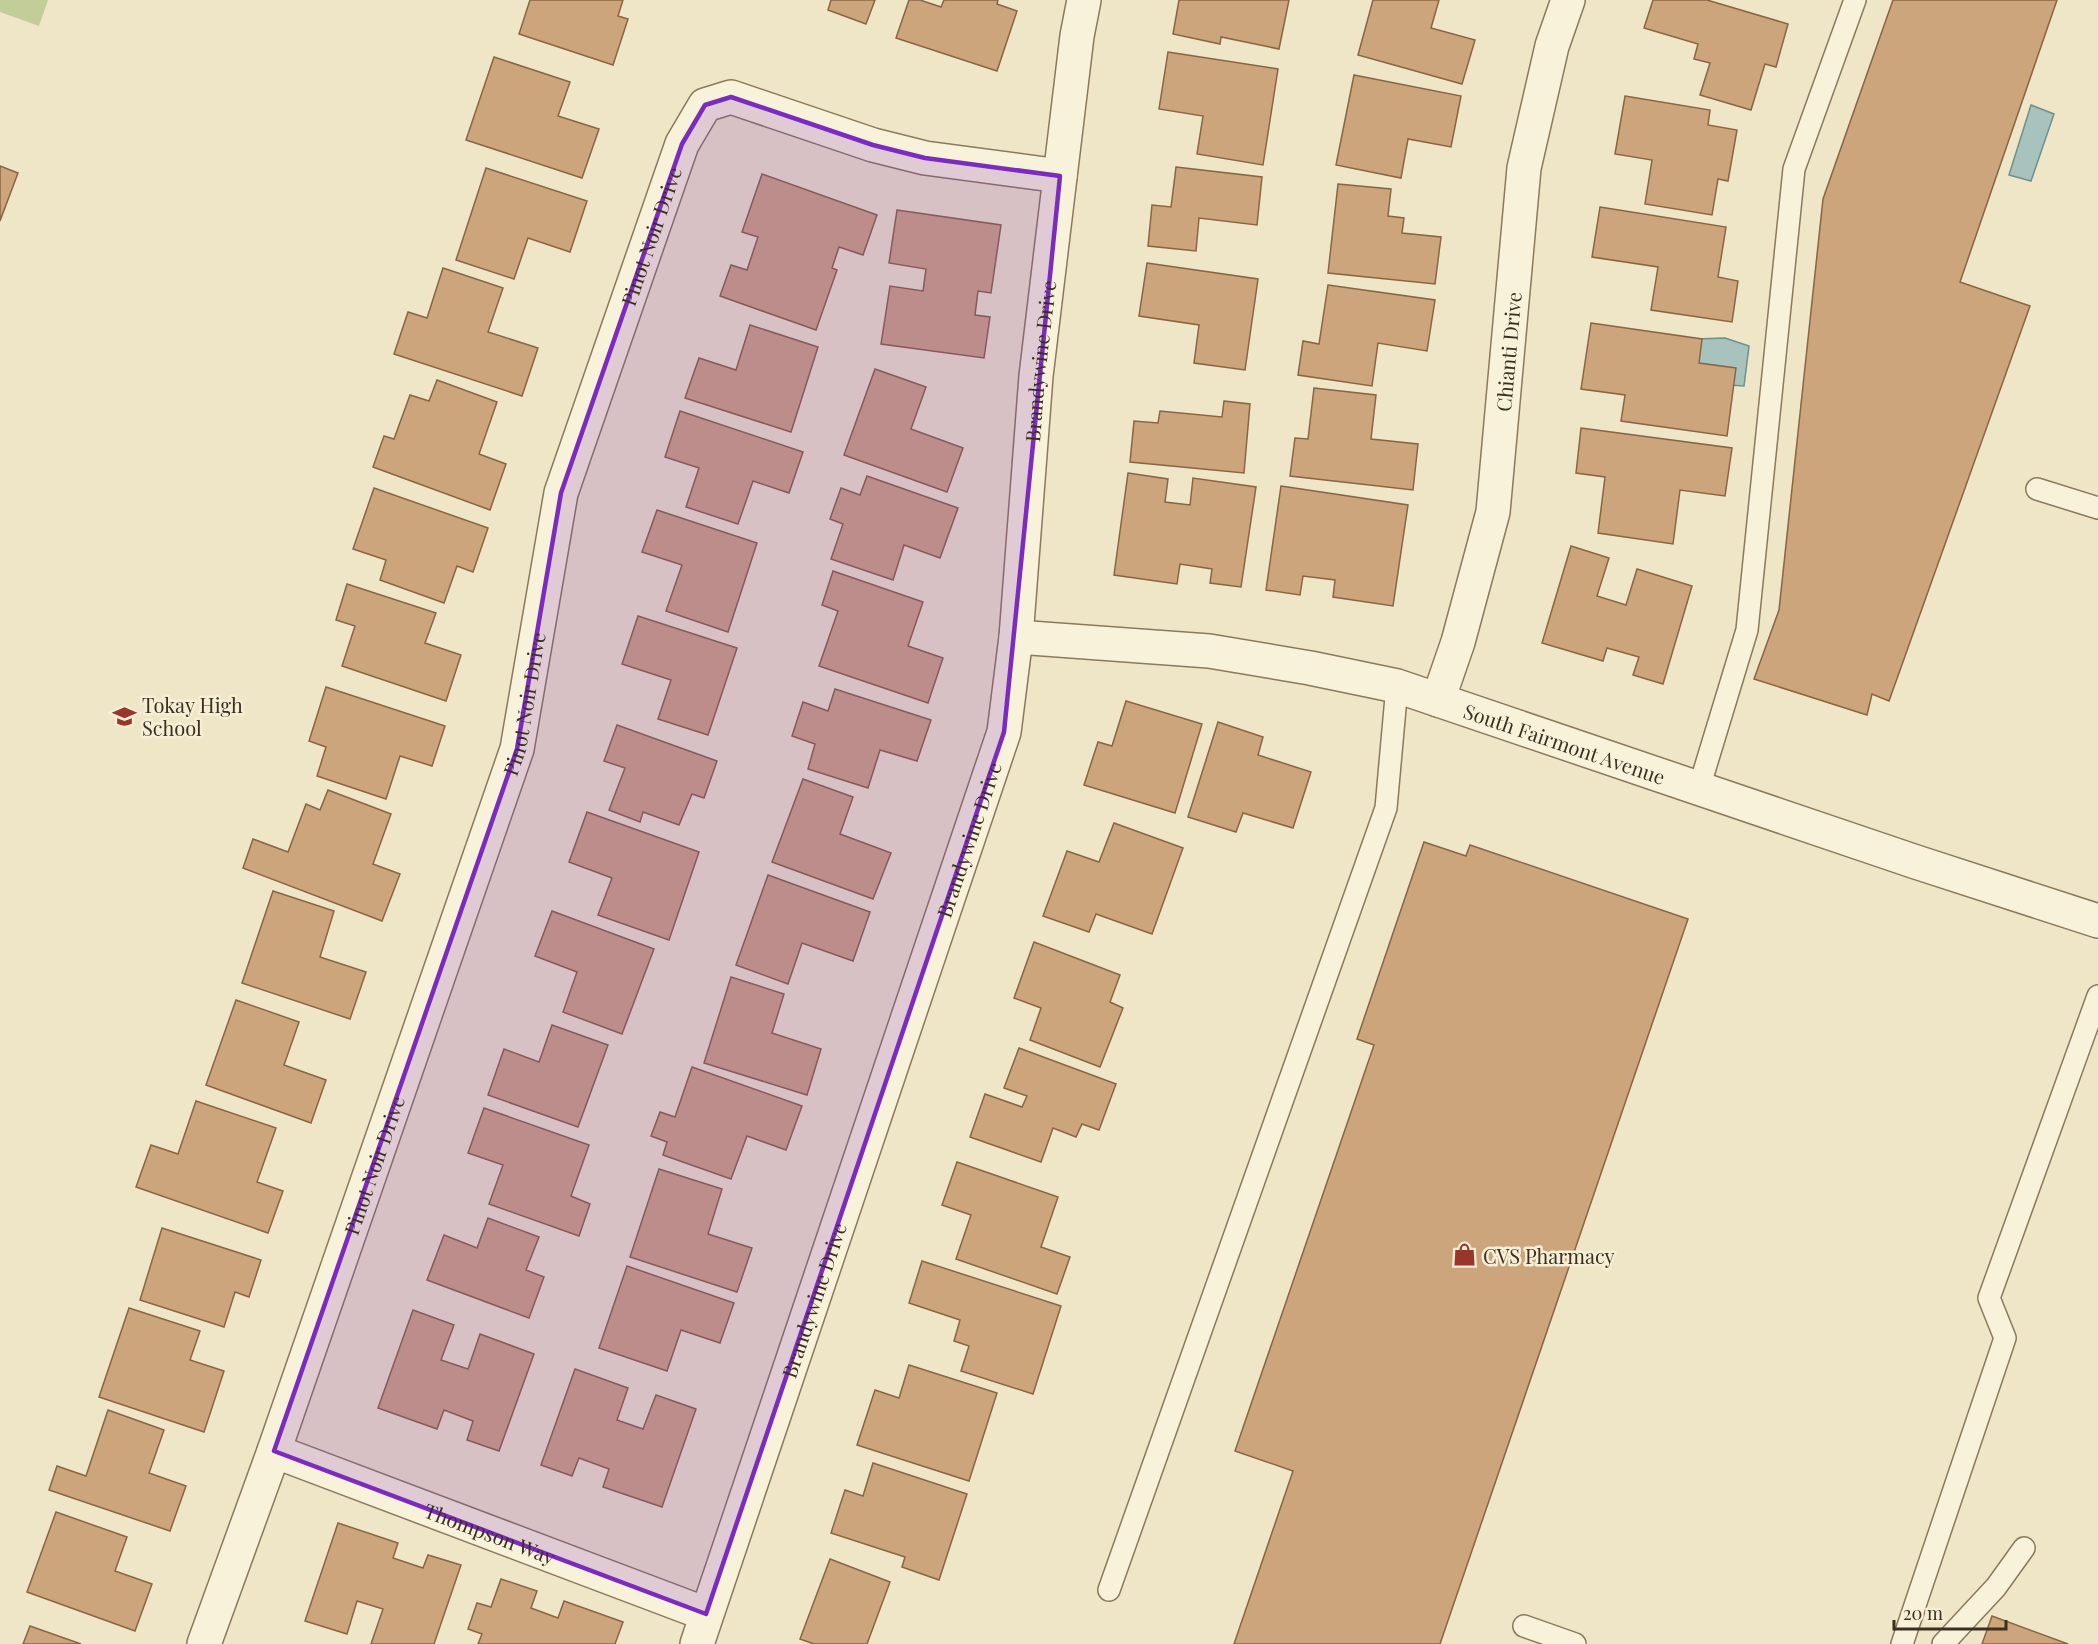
<svg xmlns="http://www.w3.org/2000/svg" width="2098" height="1644" viewBox="0 0 2098 1644" font-family="'Playfair Display',serif">
<style>
.green{fill:#c2cd9a}
.water{fill:#a8c2bd;stroke:#6e918b;stroke-width:1.5}
.building{fill:#cca57d;stroke:#896542;stroke-width:1.5}
.lines{fill:none;stroke-linecap:round;stroke-linejoin:round}
.lane-casing{stroke:#8a795c;stroke-width:24}
.street-casing{stroke:#8a795c;stroke-width:36}
.lane{stroke:#f9f2da;stroke-width:21}
.street{stroke:#f9f2da;stroke-width:33}
.marked{fill:#7b2cbf;fill-opacity:0.2;stroke:#7b2cbf;stroke-width:4.5;stroke-linejoin:round}
.labels{text-anchor:middle;dominant-baseline:central;stroke-width:5;stroke-linejoin:round;paint-order:stroke}
.street-label{font-size:20px;fill:#3a2f20;stroke:#f6efd6}
.poi-label{font-size:20px;fill:#3a2f20;stroke:#f6efd6;text-anchor:start}
</style>
<rect width="100%" height="100%" fill="#eee6c7"/>
<polygon class="green" points="0,0 48,0 39,26 0,12"/>
<g class="water">
<polygon points="2031,105 2054,114 2031,181 2009,175"/>
<polygon points="1725,338 1749,346 1744,386 1729,385 1697,373 1696,339"/>
</g>
<g class="building">
<polygon points="530,0 623,0 618,16 628,19 613,65 519,34"/>
<polygon points="831,0 875,0 866,24 828,10"/>
<polygon points="909,0 920,0 941,7 944,0 998,0 997,4 1017,11 997,71 896,38"/>
<polygon points="1179,0 1289,0 1279,49 1221,37 1220,44 1173,34"/>
<polygon points="1373,0 1439,0 1431,28 1475,40 1462,84 1358,55"/>
<polygon points="1653,0 1707,0 1788,24 1776,67 1765,64 1751,110 1700,95 1710,63 1694,59 1698,44 1644,28"/>
<polygon points="1893,0 2057,0 1960,282 2030,306 1889,701 1872,694 1867,715 1754,679 1779,610 1823,199"/>
<polygon points="1168,52 1278,69 1263,165 1197,154 1203,116 1159,109"/>
<polygon points="494,57 570,82 558,116 599,129 582,178 466,140"/>
<polygon points="1354,75 1461,96 1451,147 1408,139 1401,178 1336,165"/>
<polygon points="1625,96 1710,110 1708,125 1737,130 1728,181 1718,179 1712,215 1645,204 1652,160 1615,154"/>
<polygon points="0,166 18,173 0,221"/>
<polygon points="1176,167 1262,177 1257,225 1199,218 1196,251 1148,246 1152,205 1171,207"/>
<polygon points="486,168 587,201 570,252 528,238 514,279 456,260"/>
<polygon points="762,174 877,215 863,255 839,247 832,268 837,270 816,330 720,296 731,265 747,270 758,237 742,232"/>
<polygon points="1338,184 1391,189 1388,216 1404,218 1402,233 1441,237 1435,284 1328,273"/>
<polygon points="1600,207 1726,227 1718,277 1738,281 1732,322 1651,310 1658,267 1592,257"/>
<polygon points="897,210 1001,225 991,293 978,291 975,315 990,317 984,358 881,344 890,286 923,291 926,269 889,263"/>
<polygon points="1147,263 1258,279 1245,370 1194,363 1199,325 1139,316"/>
<polygon points="443,268 503,288 488,332 538,348 522,396 394,354 408,312 427,318"/>
<polygon points="1328,285 1435,300 1427,351 1378,343 1372,386 1298,375 1303,341 1319,344"/>
<polygon points="1591,323 1702,339 1699,363 1736,368 1727,436 1621,421 1625,395 1581,389"/>
<polygon points="750,325 818,347 791,432 685,398 699,358 736,370"/>
<polygon points="875,369 926,387 911,429 963,448 947,492 844,455"/>
<polygon points="437,380 497,402 479,454 506,464 490,510 373,467 384,436 394,439 410,395 429,401"/>
<polygon points="1314,388 1376,395 1371,439 1418,444 1413,490 1290,476 1295,438 1308,439"/>
<polygon points="1224,401 1250,404 1244,473 1130,462 1134,421 1158,423 1160,411 1222,417"/>
<polygon points="680,411 803,452 789,493 753,481 738,524 686,507 699,468 665,457"/>
<polygon points="1581,428 1732,448 1725,496 1680,490 1673,544 1598,533 1605,477 1576,473"/>
<polygon points="1128,473 1168,479 1165,502 1190,505 1193,478 1256,487 1241,587 1210,583 1212,569 1180,564 1177,584 1114,575"/>
<polygon points="867,476 958,508 940,558 904,545 893,580 831,559 843,524 830,519 841,488 860,495"/>
<polygon points="1281,486 1408,505 1393,606 1333,597 1335,580 1303,576 1300,595 1266,590"/>
<polygon points="374,488 488,528 473,572 457,566 444,603 380,580 386,560 353,549"/>
<polygon points="657,510 757,543 728,632 666,611 682,565 642,552"/>
<polygon points="1571,546 1609,558 1597,596 1626,605 1637,569 1692,586 1663,684 1633,675 1639,657 1607,648 1603,661 1542,643"/>
<polygon points="833,571 923,602 908,646 943,658 928,703 819,666 838,611 822,605"/>
<polygon points="347,584 436,613 425,643 461,655 446,701 342,666 355,626 336,620"/>
<polygon points="638,616 737,648 708,735 658,719 671,680 622,664"/>
<polygon points="326,687 445,726 432,766 400,756 386,799 317,776 326,747 309,741"/>
<polygon points="835,689 931,720 917,761 880,750 868,788 808,769 815,744 792,736 803,702 828,711"/>
<polygon points="1126,701 1202,724 1175,813 1084,785 1098,742 1112,746"/>
<polygon points="1218,722 1263,737 1258,755 1311,772 1293,828 1243,813 1236,832 1188,817"/>
<polygon points="617,725 717,761 704,798 692,794 679,825 643,812 640,822 609,810 625,768 604,761"/>
<polygon points="803,779 853,797 840,834 891,853 873,899 772,862"/>
<polygon points="328,790 391,814 373,864 400,874 382,921 243,868 253,839 288,852 306,804 320,810"/>
<polygon points="587,812 699,852 669,940 598,915 612,878 569,862"/>
<polygon points="1114,823 1183,848 1152,934 1096,914 1089,932 1043,916 1067,851 1099,862"/>
<polygon points="1424,842 1466,856 1470,845 1688,919 1440,1644 1234,1644 1293,1471 1235,1451 1374,1045 1357,1039"/>
<polygon points="768,875 870,912 853,961 802,943 788,984 736,965"/>
<polygon points="273,891 334,911 320,957 366,972 350,1019 242,983"/>
<polygon points="552,911 654,949 622,1034 563,1012 577,972 535,956"/>
<polygon points="1034,942 1120,975 1110,1002 1123,1008 1100,1067 1030,1040 1041,1008 1014,998"/>
<polygon points="731,977 784,994 772,1033 821,1049 807,1095 704,1063"/>
<polygon points="236,1000 299,1022 284,1065 326,1080 311,1123 206,1085"/>
<polygon points="552,1025 608,1045 578,1127 488,1095 504,1049 539,1062"/>
<polygon points="1019,1048 1116,1084 1099,1130 1082,1124 1076,1137 1053,1128 1041,1162 970,1137 985,1094 1022,1107 1027,1096 1004,1088"/>
<polygon points="692,1067 802,1106 786,1150 747,1136 731,1179 663,1155 667,1142 651,1136 660,1112 675,1117"/>
<polygon points="196,1101 276,1128 257,1182 283,1191 268,1233 136,1187 151,1145 178,1154"/>
<polygon points="484,1108 589,1145 571,1196 590,1204 579,1236 489,1204 503,1165 468,1153"/>
<polygon points="957,1162 1058,1197 1041,1247 1070,1257 1057,1294 956,1259 971,1215 942,1205"/>
<polygon points="659,1169 722,1189 708,1234 752,1248 737,1292 630,1257"/>
<polygon points="488,1218 539,1237 526,1270 544,1277 529,1318 427,1280 444,1235 477,1248"/>
<polygon points="162,1228 261,1260 249,1297 235,1292 224,1327 140,1300"/>
<polygon points="922,1261 1061,1306 1033,1394 961,1371 969,1346 954,1341 960,1320 909,1303"/>
<polygon points="627,1266 734,1303 720,1343 681,1330 667,1371 599,1348"/>
<polygon points="129,1308 200,1331 190,1360 224,1371 204,1432 99,1397"/>
<polygon points="413,1310 454,1325 441,1360 468,1369 480,1334 534,1354 499,1451 467,1440 473,1421 444,1410 437,1429 378,1408"/>
<polygon points="909,1365 997,1393 969,1481 857,1445 875,1390 899,1398"/>
<polygon points="575,1369 628,1388 617,1420 643,1429 656,1395 696,1409 662,1507 603,1487 609,1469 579,1458 572,1476 541,1465"/>
<polygon points="108,1410 164,1430 149,1473 186,1486 170,1531 49,1490 57,1466 86,1476"/>
<polygon points="873,1463 967,1494 939,1580 902,1567 905,1557 831,1533 845,1490 863,1496"/>
<polygon points="56,1512 127,1537 115,1571 152,1584 135,1631 27,1592"/>
<polygon points="338,1523 398,1543 393,1558 423,1568 428,1555 461,1565 434,1644 371,1644 383,1609 357,1601 347,1634 305,1621"/>
<polygon points="830,1559 890,1582 867,1644 814,1644 800,1639"/>
<polygon points="501,1579 537,1591 531,1608 558,1618 564,1601 623,1622 615,1644 478,1644 482,1634 468,1629 477,1603 491,1607"/>
<polygon points="1992,1616 2068,1644 1982,1644"/>
<polygon points="30,1626 81,1644 23,1644"/>
</g>
<g class="lines">
<defs>
<g id="lane">
<polyline points="2037,489 2098,508"/>
<polyline points="1699,788 1747,630 1794,169 1855,0"/>
<polyline points="1109,1590 1386,808 1397,686"/>
<polyline points="1524,1626 1575,1644"/>
<polyline points="1902,1644 2005,1338 1989,1298 2098,996"/>
<polyline points="1943,1644 1996,1587 2024,1548"/>
</g>
<g id="street">
<path id="s1" d="M1016,637l193,14 101,17 87,18 519,176 182,59"/>
<path id="s2" d="M1438,700l20,-58 35,-130 31,-344 28,-122 16,-46"/>
<path id="s3" d="M274,1451l432,163"/>
<path id="s4" d="M204,1644l70,-193 243,-702 44,-256 121,-349 23,-39 26,-8 142,48 52,13 135,18"/>
<path id="s5" d="M697,1644l307,-912 12,-95 20,-261 41,-340 7,-36"/>
</g>
</defs>
<use href="#lane" class="lane-casing"/>
<use href="#street" class="street-casing"/>
<use href="#lane" class="lane"/>
<use href="#street" class="street"/>
</g>
<path class="marked" d="M731,97l142,48 52,13 135,18 -56,556 -298,882 -432,-163 243,-702 44,-256 121,-349 23,-39z"/>
<defs>
<symbol id="school-bare" viewBox="-9 -9 18 18"><path d="M0-5L7-2L0 1L-7-2ZM-4 1L0 2.5L4 1V4Q0 6-4 4Z" fill="#99352c" stroke="#f6efd6" stroke-width="2.5" paint-order="stroke"/></symbol>
<symbol id="shop-bare" viewBox="-9 -9 18 18"><path d="M-5-2.5h2.3a2.7 3.5 0 0 1 5.4 0H5L5.5 6h-11ZM-1.5-2.5h3a1.5 2.3 0 0 0-3 0Z" fill="#99352c" stroke="#f6efd6" stroke-width="2.5" paint-order="stroke"/></symbol>
</defs>
<g fill-rule="evenodd">
<use href="#school-bare" x="108" y="700" width="33" height="33"/>
<use href="#shop-bare" x="1448" y="1238" width="33" height="33"/>
</g>
<g class="labels">
<g class="street-label">
<text stroke="none"><textPath href="#s4" startOffset="1480">Pinot Noir Drive</textPath></text>
<text stroke="none"><textPath href="#s2" startOffset="357">Chianti Drive</textPath></text>
<text stroke="none"><textPath href="#s5" startOffset="1335">Brandywine Drive</textPath></text>
<text stroke="none"><textPath href="#s4" startOffset="994">Pinot Noir Drive</textPath></text>
<text stroke="none"><textPath href="#s1" startOffset="562">South Fairmont Avenue</textPath></text>
<text stroke="none"><textPath href="#s5" startOffset="849">Brandywine Drive</textPath></text>
<text stroke="none"><textPath href="#s4" startOffset="508">Pinot Noir Drive</textPath></text>
<text stroke="none"><textPath href="#s5" startOffset="363">Brandywine Drive</textPath></text>
<text stroke="none"><textPath href="#s3" startOffset="231">Thompson Way</textPath></text>
</g>
<g class="poi-label">
<text x="142" y="704">Tokay High<tspan x="142" dy="23">School</tspan></text>
<text x="1483" y="1255">CVS Pharmacy</text>
</g>
</g>
<path d="M1894 1620v9h112v-9" fill="none" stroke="#3a2f20" stroke-width="3"/>
<text x="1903" y="1620" font-size="18" fill="#3a2f20" stroke="#f6efd6" stroke-width="4.5" paint-order="stroke">20 m</text>
</svg>
